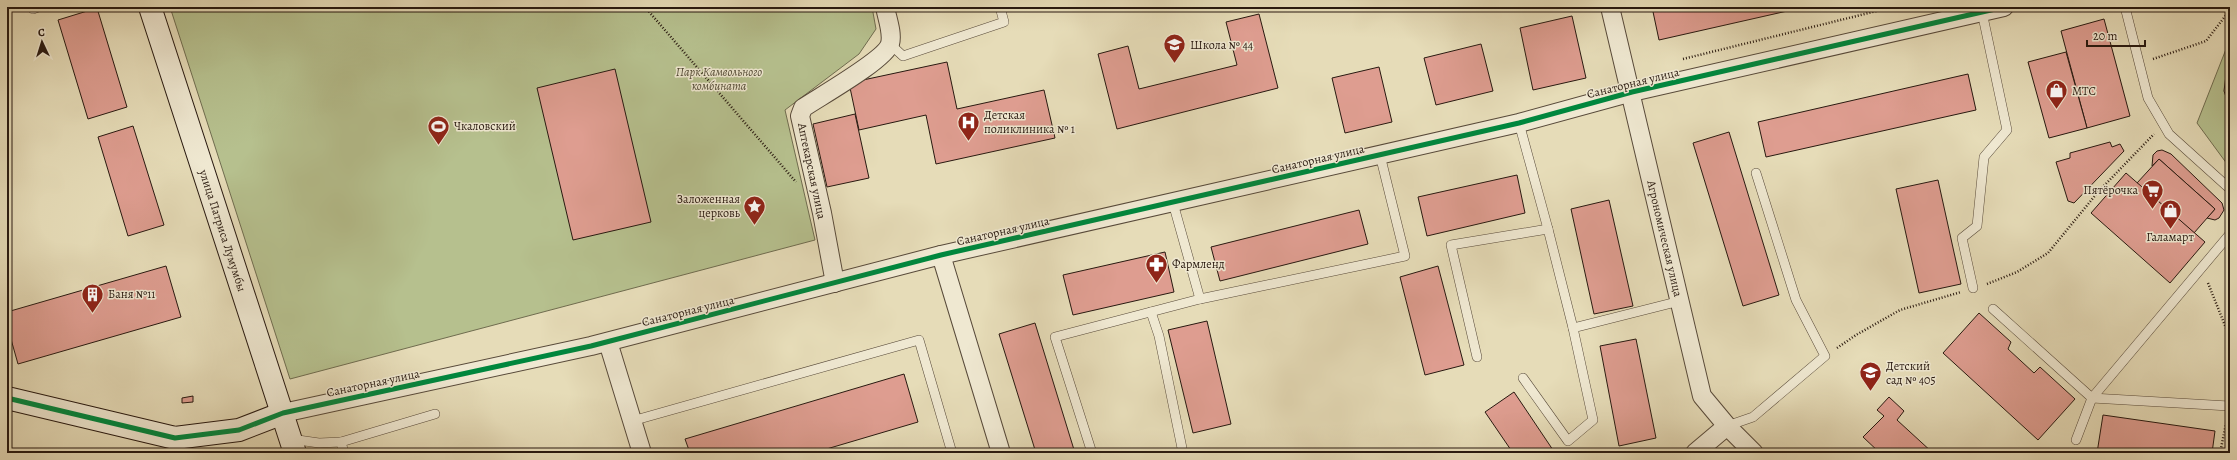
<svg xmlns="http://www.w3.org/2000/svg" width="2237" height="460" viewBox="0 0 2237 460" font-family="Alegreya,serif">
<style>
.green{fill:#b6c08e;stroke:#6f6c4f}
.building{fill:#de9d90;stroke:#281910}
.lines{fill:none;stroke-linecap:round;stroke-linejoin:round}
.lane-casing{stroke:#584a3a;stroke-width:10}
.street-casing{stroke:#584a3a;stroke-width:20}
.secondary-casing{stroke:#281910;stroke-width:24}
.path{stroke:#281910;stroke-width:2.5;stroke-dasharray:1 2;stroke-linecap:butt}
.lane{stroke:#efe8d1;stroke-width:9}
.street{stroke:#efe8d1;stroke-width:18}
.secondary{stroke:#efe8d1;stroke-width:22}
.tram{stroke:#281910;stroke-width:1}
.cycleway-casing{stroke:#efe8d1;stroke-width:8}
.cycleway{stroke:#00873e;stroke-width:5}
.labels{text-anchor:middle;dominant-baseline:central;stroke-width:3;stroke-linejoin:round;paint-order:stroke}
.poi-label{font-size:12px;fill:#281910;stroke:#efe8d1;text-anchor:start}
.park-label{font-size:12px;font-style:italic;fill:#534b36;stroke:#efe8d1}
.street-label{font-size:12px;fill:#281910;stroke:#efe8d1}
</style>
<rect width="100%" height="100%" fill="#e6dcb8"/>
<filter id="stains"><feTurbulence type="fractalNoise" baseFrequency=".005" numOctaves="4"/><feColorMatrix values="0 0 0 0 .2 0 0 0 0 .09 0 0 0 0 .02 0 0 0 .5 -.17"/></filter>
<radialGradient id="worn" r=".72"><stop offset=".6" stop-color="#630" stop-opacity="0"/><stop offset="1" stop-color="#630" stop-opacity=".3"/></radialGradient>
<g class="green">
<polygon points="170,7 872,7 876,29 859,54 785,110 815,240 290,379"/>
<polygon points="2230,39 2230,168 2197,123"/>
</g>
<g class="building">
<polygon points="1652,7 1805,7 1659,40"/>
<polygon points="97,8 127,107 88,119 58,20"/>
<polygon points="1259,14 1278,88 1117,129 1098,54 1128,46 1139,89 1237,65 1226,22"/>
<polygon points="1572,16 1586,78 1533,90 1520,28"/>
<polygon points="2104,19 2130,116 2087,128 2061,31"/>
<polygon points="1481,44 1493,91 1436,105 1424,58"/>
<polygon points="2066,52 2087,128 2049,138 2028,62"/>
<polygon points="947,62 957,109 1044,90 1055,138 936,164 926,115 859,130 849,83"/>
<polygon points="1379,67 1392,122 1345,133 1332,78"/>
<polygon points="615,69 651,222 573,240 537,88"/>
<polygon points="1968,74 1976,110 1766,157 1758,122"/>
<polygon points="855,114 869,178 827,187 813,124"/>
<polygon points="133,126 164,225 128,236 98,137"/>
<polygon points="1729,132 1779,295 1743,306 1693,143"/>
<polygon points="2110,142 2112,147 2120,144 2124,151 2074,203 2068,201 2056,162 2070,158 2070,153"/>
<polygon points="2162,150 2171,154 2222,203 2224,210 2219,218 2215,220 2207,218 2215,209 2159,159 2152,166 2153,155 2157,151"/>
<polygon points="2159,159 2215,209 2194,233 2137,183"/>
<polygon points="2126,173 2205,242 2170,283 2091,213"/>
<polygon points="1517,175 1525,213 1427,236 1418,197"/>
<polygon points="1938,180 1961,284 1919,293 1896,189"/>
<polygon points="1609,200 1633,306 1594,314 1571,209"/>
<polygon points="1359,210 1368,244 1220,281 1211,247"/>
<polygon points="1165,252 1174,292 1073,315 1063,275"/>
<polygon points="166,266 181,317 18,364 7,325 7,312"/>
<polygon points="1438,266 1464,365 1425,375 1400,277"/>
<polygon points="1979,313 2011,342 2008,349 2034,373 2040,367 2075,399 2038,440 1943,353"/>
<polygon points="1207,321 1231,424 1193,433 1168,330"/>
<polygon points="1035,323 1075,453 1036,453 999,334"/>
<polygon points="1636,339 1656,438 1619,446 1600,346"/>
<polygon points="904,374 918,422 813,453 690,453 685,439"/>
<polygon points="1514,392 1555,453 1513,453 1485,412"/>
<polygon points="193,396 193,402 182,403 182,398"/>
<polygon points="1889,397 1904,411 1897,420 1933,453 1880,453 1863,437 1884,416 1877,410"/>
<polygon points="2103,415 2215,431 2212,453 2097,453"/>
</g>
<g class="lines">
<defs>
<g id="lane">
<polyline points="2125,7 2148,98 2169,134 2230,189"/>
<polyline points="33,9 38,7"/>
<polyline points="890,44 903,56 1004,22 1000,7"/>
<polyline points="1519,123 1548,229"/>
<polyline points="1173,203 1200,299 1405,256 1380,155"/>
<polyline points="1973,288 1962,238 1977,226 1984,157 2007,130 1982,12"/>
<polyline points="1993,309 2092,398 2230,234"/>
<polyline points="1151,312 1159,336 1183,453"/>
<polyline points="1573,328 1680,301"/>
<polyline points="1477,357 1451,245 1548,229 1573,328 1593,420 1568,441 1523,378"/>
<polyline points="632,421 919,340 952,453"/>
<polyline points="1727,426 1753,417 1825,356 1796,300 1756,173"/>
<polyline points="291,439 319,443 341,442"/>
<polyline points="2076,440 2092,398 2229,406"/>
<polyline points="344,453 341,442 435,414"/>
<polyline points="1092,453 1055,337 1200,299"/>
</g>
<g id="street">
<path id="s1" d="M1610,7l92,389 25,30 27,27"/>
<polyline points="941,255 1001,453"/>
<path d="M835,283l-13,-70 -22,-97 3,-8c16,-11 82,-48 87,-64 3,-11 -3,-26 -5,-37"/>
<polyline points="608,342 642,453"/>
<polyline points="283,413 591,346 941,255 1519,123 1632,92 2004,7"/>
<polyline points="1695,453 1727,426"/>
</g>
<g id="secondary">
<path id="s2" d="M150,7l145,446"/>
<polyline points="7,398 175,438 239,430 283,413"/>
</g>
</defs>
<use href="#lane" class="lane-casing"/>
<use href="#street" class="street-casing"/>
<use href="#secondary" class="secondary-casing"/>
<g class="path">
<polyline points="645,7 796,182"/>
<polyline points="1683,59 1893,7"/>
<polyline points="2153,59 2206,41 2230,10"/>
<polyline points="2208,283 2230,338"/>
<polyline points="1987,284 2017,272 2048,253 2098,192 2154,134"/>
<polyline points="1837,348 1856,335 1900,310 1961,292"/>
<polyline points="2220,453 2227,419"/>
</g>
<use href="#lane" class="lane"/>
<use href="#street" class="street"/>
<use href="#secondary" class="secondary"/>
<polyline class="tram" points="2230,55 2228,59 2224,91 2230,109"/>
<defs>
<polyline id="cycleway" points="7,398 175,438 239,430 283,413 591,346 941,255 1519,123 1632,92 2004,7"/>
</defs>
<use href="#cycleway" class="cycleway-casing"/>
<use href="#cycleway" class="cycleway"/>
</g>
<defs>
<symbol id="school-pin" viewBox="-11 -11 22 30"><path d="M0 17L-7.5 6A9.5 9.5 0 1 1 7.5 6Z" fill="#8f2418" stroke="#efe8d1"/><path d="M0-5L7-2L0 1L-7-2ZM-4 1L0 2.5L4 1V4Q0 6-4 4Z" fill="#fff"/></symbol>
<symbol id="shop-pin" viewBox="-11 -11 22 30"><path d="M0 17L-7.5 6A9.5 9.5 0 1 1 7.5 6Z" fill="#8f2418" stroke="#efe8d1"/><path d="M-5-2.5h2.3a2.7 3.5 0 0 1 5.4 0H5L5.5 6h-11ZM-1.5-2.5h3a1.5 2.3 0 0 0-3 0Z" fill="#fff"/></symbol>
<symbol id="hospital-pin" viewBox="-11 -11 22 30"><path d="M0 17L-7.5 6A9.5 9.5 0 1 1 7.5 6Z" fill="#8f2418" stroke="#efe8d1"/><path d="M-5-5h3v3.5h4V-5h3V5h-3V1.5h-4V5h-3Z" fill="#fff"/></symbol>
<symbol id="stadium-pin" viewBox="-11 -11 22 30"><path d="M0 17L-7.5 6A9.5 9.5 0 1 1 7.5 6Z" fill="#8f2418" stroke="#efe8d1"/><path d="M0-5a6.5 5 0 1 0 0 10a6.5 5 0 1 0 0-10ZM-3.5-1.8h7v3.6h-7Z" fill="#fff"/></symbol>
<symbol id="supermarket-pin" viewBox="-11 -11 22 30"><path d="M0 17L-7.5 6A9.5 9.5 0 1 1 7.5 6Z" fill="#8f2418" stroke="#efe8d1"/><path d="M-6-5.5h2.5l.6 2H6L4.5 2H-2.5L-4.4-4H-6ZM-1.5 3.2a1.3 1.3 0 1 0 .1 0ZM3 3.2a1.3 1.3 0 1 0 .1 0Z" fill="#fff"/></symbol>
<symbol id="sight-pin" viewBox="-11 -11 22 30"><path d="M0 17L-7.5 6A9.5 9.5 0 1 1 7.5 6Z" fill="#8f2418" stroke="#efe8d1"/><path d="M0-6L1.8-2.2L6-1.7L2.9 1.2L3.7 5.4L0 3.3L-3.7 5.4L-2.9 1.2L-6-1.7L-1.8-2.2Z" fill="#fff"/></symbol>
<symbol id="pharmacy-pin" viewBox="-11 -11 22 30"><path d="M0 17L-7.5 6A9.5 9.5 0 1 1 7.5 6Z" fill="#8f2418" stroke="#efe8d1"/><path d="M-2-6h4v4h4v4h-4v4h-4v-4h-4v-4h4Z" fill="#fff"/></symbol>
<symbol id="building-pin" viewBox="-11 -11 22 30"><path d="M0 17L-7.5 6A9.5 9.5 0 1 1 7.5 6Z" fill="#8f2418" stroke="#efe8d1"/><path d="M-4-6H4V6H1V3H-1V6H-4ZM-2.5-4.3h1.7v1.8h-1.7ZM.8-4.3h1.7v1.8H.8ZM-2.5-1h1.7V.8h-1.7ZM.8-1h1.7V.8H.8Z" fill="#fff"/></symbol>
</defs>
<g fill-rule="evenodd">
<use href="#school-pin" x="1162" y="32" width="25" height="34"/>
<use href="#shop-pin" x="2044" y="78" width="25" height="34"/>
<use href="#hospital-pin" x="956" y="110" width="25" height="34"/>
<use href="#stadium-pin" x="426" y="114" width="25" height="34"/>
<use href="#supermarket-pin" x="2140" y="178" width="25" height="34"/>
<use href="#sight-pin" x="742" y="194" width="25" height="34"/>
<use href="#shop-pin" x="2158" y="198" width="25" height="34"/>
<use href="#pharmacy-pin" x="1144" y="252" width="25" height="34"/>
<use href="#building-pin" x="80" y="282" width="25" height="34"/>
<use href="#school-pin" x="1858" y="360" width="25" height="34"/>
</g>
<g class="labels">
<g class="poi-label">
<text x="1190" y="45">Школа № 44</text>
<text x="2072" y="91">МТС</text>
<text x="984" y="115">Детская<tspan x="984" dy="14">поликлиника № 1</tspan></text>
<text x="454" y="126">Чкаловский</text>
<text x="2138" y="190" text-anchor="end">Пятёрочка</text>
<text x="740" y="199" text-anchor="end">Заложенная<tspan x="740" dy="14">церковь</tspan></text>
<text x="2170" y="237" text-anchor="middle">Галамарт</text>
<text x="1172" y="264">Фармленд</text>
<text x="108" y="294">Баня №11</text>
<text x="1886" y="366">Детский<tspan x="1886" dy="14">сад № 405</tspan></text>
</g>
<g class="park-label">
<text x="719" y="72">Парк Камвольного<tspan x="719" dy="14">комбината</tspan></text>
</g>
<g class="street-label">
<text transform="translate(1633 83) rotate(-14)">Санаторная улица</text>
<text transform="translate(1318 159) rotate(-13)">Санаторная улица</text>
<text transform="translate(812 171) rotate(78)">Аптекарская улица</text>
<text stroke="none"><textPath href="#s2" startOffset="235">улица Патриса Лумумбы</textPath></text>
<text transform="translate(1003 231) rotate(-13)">Санаторная улица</text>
<text stroke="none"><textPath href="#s1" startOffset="238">Агрономическая улица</textPath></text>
<text transform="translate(688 311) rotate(-14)">Санаторная улица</text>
<text transform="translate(373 383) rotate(-12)">Санаторная улица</text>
</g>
</g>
<rect width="2237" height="460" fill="none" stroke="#e6dcb8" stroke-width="24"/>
<rect x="8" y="8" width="2221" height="444" fill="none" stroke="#281910" stroke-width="2"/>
<rect x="12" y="12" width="2213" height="436" fill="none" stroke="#281910"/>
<g transform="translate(42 42) rotate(356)" stroke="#efe8d1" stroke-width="3" paint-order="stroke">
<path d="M0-3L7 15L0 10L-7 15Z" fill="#281910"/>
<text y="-6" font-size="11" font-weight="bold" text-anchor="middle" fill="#281910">С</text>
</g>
<path d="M2087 40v6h58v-6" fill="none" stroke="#281910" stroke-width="2"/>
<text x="2093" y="40" font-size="12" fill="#281910" stroke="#efe8d1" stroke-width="3" paint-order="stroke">20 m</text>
<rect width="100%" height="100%" filter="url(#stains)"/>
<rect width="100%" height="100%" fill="url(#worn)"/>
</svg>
